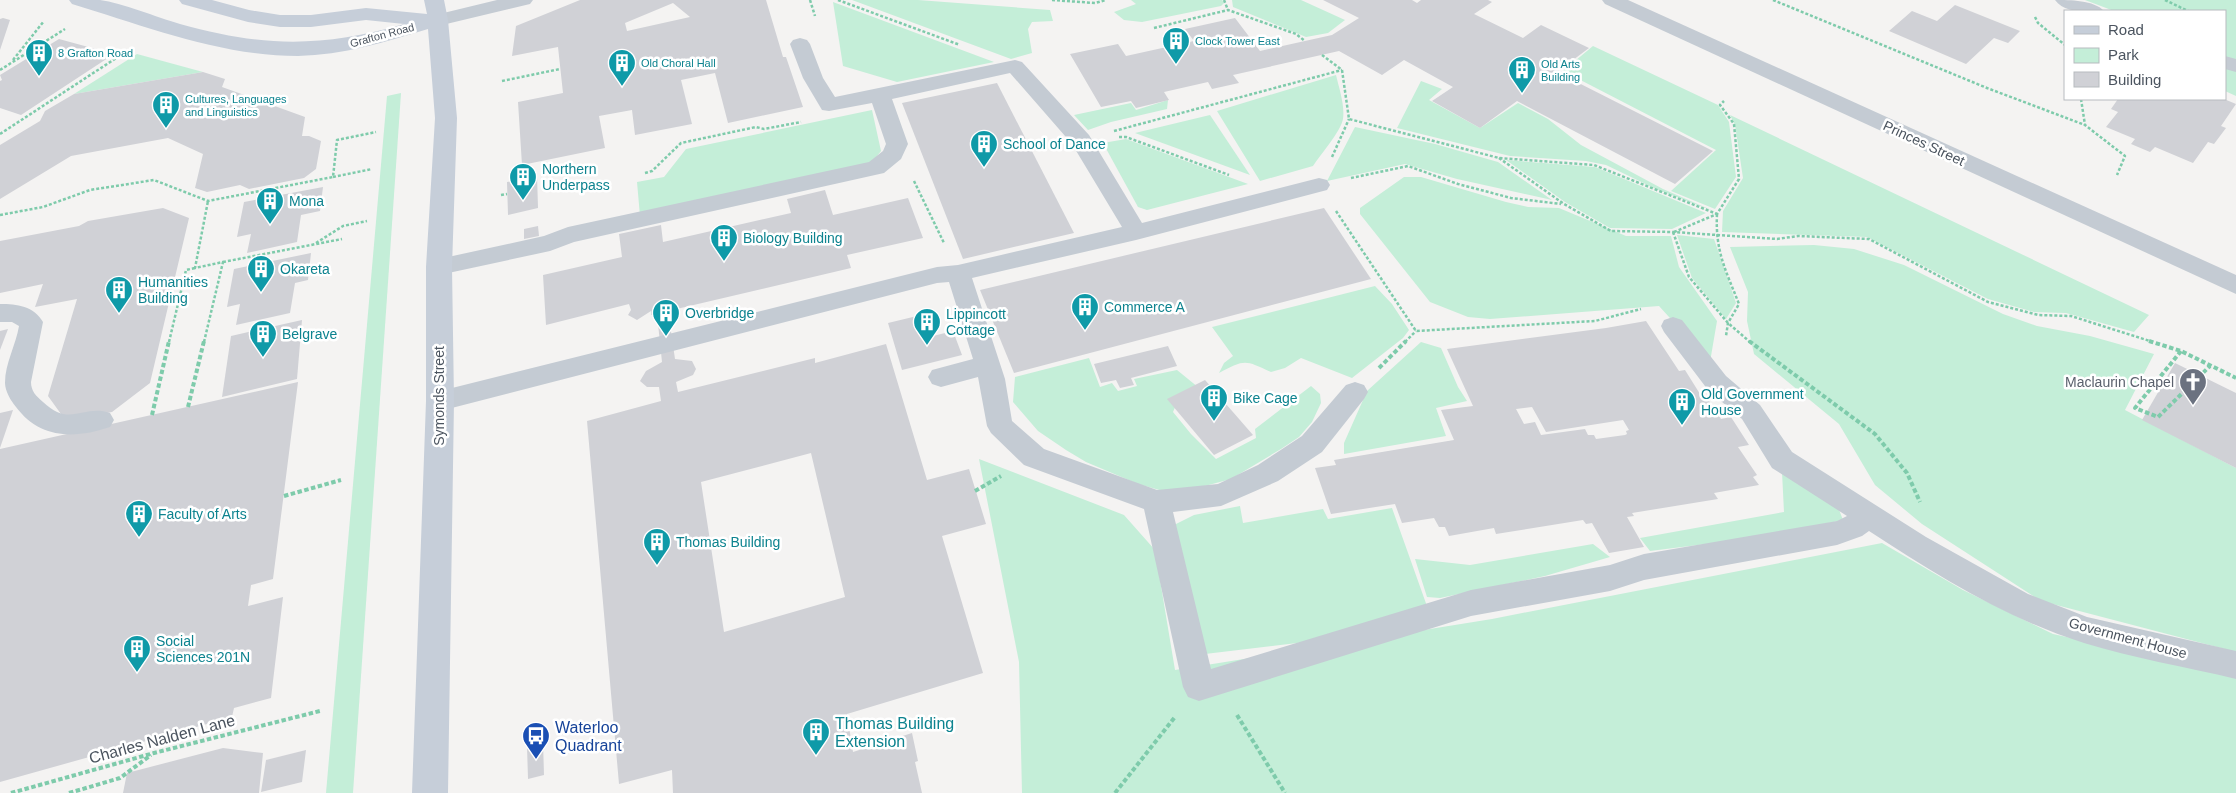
<svg xmlns="http://www.w3.org/2000/svg" width="2236" height="793" viewBox="0 0 2236 793" font-family="Helvetica,sans-serif">
<style>
.green{fill:#c4eed8}
.building{fill:#d0d1d6;fill-rule:evenodd}
.lines{fill:none;stroke-linecap:round;stroke-linejoin:round}
.path-far1{stroke:#7ecbab;stroke-width:2.5;stroke-dasharray:3 2;stroke-linecap:butt}
.path{stroke:#7ecbab;stroke-width:4;stroke-dasharray:4.5 2.5;stroke-linecap:butt}
.service{fill:#c4cbd3;fill-rule:evenodd}
.minor{fill:#c4cbd3;fill-rule:evenodd}
.secondary{fill:#c6ced9;fill-rule:evenodd}
.labels{text-anchor:middle;dominant-baseline:central;stroke-width:5;stroke-linejoin:round;paint-order:stroke}
.far-street-label{font-size:11px;fill:#4b545f;stroke:#fff}
.far-culture-label{font-size:11px;fill:#0d838f;stroke:#fff;text-anchor:start}
.street-label{font-size:14px;fill:#4b545f;stroke:#fff}
.culture-label{font-size:14px;fill:#0d838f;stroke:#fff;text-anchor:start}
.worship-label{font-size:14px;fill:#5b616d;stroke:#fff;text-anchor:end}
.near-culture-label{font-size:16px;fill:#0d838f;stroke:#fff;text-anchor:start}
.near-transit-label{font-size:16px;fill:#164399;stroke:#fff;text-anchor:start}
.near-street-label{font-size:16px;fill:#4b545f;stroke:#fff}
</style>
<rect width="100%" height="100%" fill="#f4f3f2"/>
<g class="green">
<polygon points="852,0 918,0 1050,10 1053,21 1032,22 1028,29 1032,53 1011,59"/>
<polygon points="1131,0 1222,0 1224,3 1221,6 1142,22 1124,20 1114,12 1136,4"/>
<polygon points="1232,0 1301,0 1345,20 1328,33 1306,37 1233,7"/>
<polygon points="2085,0 2236,0 2236,96 2225,91 2225,11 2114,11"/>
<polygon points="833,2 994,62 897,82 843,66"/>
<polygon points="1593,46 1718,105 1729,122 1736,177 1715,209 1671,191 1716,150 1563,71"/>
<polygon points="137,54 203,72 74,94"/>
<path d="M1336,75c3,13 9,30 7,44 -2,12 -22,35 -30,47l-53,15 -43,-70z"/>
<polygon points="1421,81 1442,89 1429,100 1480,128 1518,103 1548,119 1581,145 1663,189 1716,212 1656,189 1606,165 1586,161 1510,156 1397,128"/>
<polygon points="401,93 353,793 326,793 387,96"/>
<polygon points="1168,100 1167,109 1111,122 1088,130 1074,115 1131,103 1136,110"/>
<polygon points="872,110 881,151 870,165 640,216 637,182 664,177 686,149"/>
<polygon points="1210,115 1250,175 1135,133"/>
<polygon points="1730,115 2149,315 2134,332 2066,313 2034,312 1988,299 1867,237 1722,232 1723,211 1743,178 1735,125"/>
<polygon points="1355,127 1435,144 1498,162 1552,200 1457,179 1405,164 1327,181"/>
<polygon points="1126,139 1248,184 1147,210 1138,207 1103,143"/>
<polygon points="1506,160 1595,167 1706,213 1672,229 1610,228 1565,202"/>
<polygon points="1404,177 1421,177 1506,202 1528,207 1559,208 1626,236 1671,236 1679,267 1717,321 1710,362 1659,306 1490,319 1468,317 1430,302 1360,214 1360,208"/>
<polygon points="1677,235 1714,239 1736,303 1726,319 1692,278"/>
<polygon points="1814,245 1854,249 1904,265 2003,314 2037,326 2090,336 2154,354 2125,410 2236,468 2236,652 2041,601 1922,524 1875,485 1839,424 1754,354 1747,321 1748,292 1730,247"/>
<path d="M1375,286l17,18 17,26 -6,8 -51,40 -51,-20 -16,10 -14,4c-26,-12 -26,-13 -52,1l5,-10 9,-7 -21,-29z"/>
<polygon points="1421,342 1441,348 1458,387 1467,401 1436,408 1446,436 1344,454 1344,443 1367,391"/>
<polygon points="1089,358 1100,387 1112,383 1118,391 1137,386 1134,379 1177,370 1204,392 1176,405 1173,412 1191,434 1216,459 1256,438 1255,429 1311,386 1320,394 1321,403 1312,422 1299,437 1281,449 1231,479 1201,487 1163,491 1138,484 1086,462 1066,450 1038,431 1013,402 1015,377"/>
<polygon points="979,459 1124,515 1155,550 1175,670 1492,619 1882,543 1963,590 2053,634 2236,674 2236,793 1022,793 1019,662"/>
<polygon points="1782,472 1838,507 1843,520 1762,537 1650,551 1640,538 1784,512"/>
<polygon points="1240,506 1243,523 1323,509 1328,519 1392,508 1428,609 1314,641 1205,654 1170,527 1194,515"/>
<polygon points="1593,544 1610,557 1545,576 1440,598 1427,597 1415,559 1470,565"/>
</g>
<g class="building">
<path d="M580,0h186l17,57h3l17,50 -75,16 -13,-50 -34,7 11,44 -57,11 -3,-25 -33,6 6,32 -83,17 -4,-63 45,-9 -5,-46 -46,9 4,-30zM673,3l17,14 -63,14 -2,-8z"/>
<polygon points="1323,0 1412,0 1417,3 1421,0 1488,0 1492,2 1474,14 1523,38 1541,25 1589,48 1557,72 1713,151 1675,184 1517,101 1480,128 1432,101 1453,87 1404,60 1382,75 1339,51 1233,75 1239,83 1212,89 1208,82 1164,92 1169,100 1136,108 1131,101 1101,107 1070,54 1118,44 1126,56 1194,41 1185,29 1235,18 1260,51 1332,35 1359,18"/>
<polygon points="1955,5 2020,31 2008,43 1994,38 1966,64 1889,31 1912,11 1937,21"/>
<polygon points="3,18 10,20 0,50 0,19"/>
<polygon points="59,39 114,54 21,115 0,108 0,81 2,80 0,75"/>
<polygon points="203,72 225,79 222,87 305,117 302,136 309,136 321,141 316,169 304,178 249,189 240,185 207,192 195,188 203,154 168,138 71,156 0,199 0,145 40,121 45,111 74,94"/>
<polygon points="997,83 1074,233 963,259 902,103"/>
<polygon points="2118,99 2224,99 2236,104 2221,126 2226,128 2214,144 2208,142 2193,163 2155,147 2150,152 2131,144 2135,139 2106,127 2118,112 2111,109"/>
<polygon points="537,176 538,208 508,215 507,182"/>
<polygon points="323,187 320,211 301,215 297,242 247,253 251,234 237,237 244,202"/>
<path d="M825,190l8,25 75,-17 15,40 -76,17 4,13 -183,43 7,48 17,2 4,8 -3,6 -17,7 2,10 137,-34v5l71,-19 41,136 42,-11 17,55 -44,12 41,137 -136,41 6,38 59,-19 6,28 -3,1 7,31h-249l-1,-23 -53,14 -32,-363 74,-20 -2,-14h-12l-7,-6 6,-10 16,-9 -5,-48 -6,1v-4l-14,9 -9,-5 3,-5 -2,-6 -83,21 -3,-50 79,-18 -3,-23 42,-9 2,17 128,-29 -4,-14zM811,453l34,144 -121,35 -23,-150z"/>
<polygon points="163,208 189,218 150,383 112,412 66,421 48,396 77,299 35,307 43,284 0,293 0,241 79,226 88,221"/>
<polygon points="1324,208 1371,279 1014,373 980,290"/>
<polygon points="538,226 539,236 524,239 524,229"/>
<polygon points="311,253 308,280 295,283 290,313 236,325 240,304 227,307 234,269"/>
<polygon points="917,316 925,338 953,331 962,355 902,370 888,323"/>
<polygon points="302,320 297,379 222,397 231,336"/>
<path d="M1646,321l33,50 6,-1 15,24 3,-2 18,27 10,-2 18,28 -11,2 19,28 -4,2 6,8 -45,8 4,6 -86,14 2,3 -7,1 17,30 -35,6 -17,-30 -6,1 -3,-4 -87,14 -2,-6 -45,8 -4,-9h-6l-5,-9 -32,5 -7,-19 -64,10 -16,-46 21,-3 -2,-5 120,-20 -13,-30 32,-4 -26,-57 159,-21zM1532,407l14,25 77,-12 6,10 -3,1 1,3 -2,1 -29,4 -2,-4h-6l-3,-6 -44,6 -6,-13 -11,2 -8,-15z"/>
<polygon points="8,329 0,350 0,331"/>
<polygon points="1168,346 1177,366 1131,378 1134,385 1120,388 1116,380 1101,383 1094,364"/>
<polygon points="2175,363 2236,393 2236,468 2142,420"/>
<polygon points="1205,380 1253,435 1214,455 1167,399"/>
<polygon points="298,382 273,579 251,585 248,606 283,597 271,698 234,708 232,717 0,782 0,449"/>
<polygon points="13,410 0,448 0,413"/>
<polygon points="543,742 544,775 528,779 527,746"/>
<polygon points="223,748 263,753 259,793 123,793 127,773"/>
<polygon points="306,750 302,782 261,792 266,760"/>
</g>
<g class="lines">
<g class="path-far1">
<polyline points="810,0 815,16"/>
<polyline points="838,0 960,45"/>
<polyline points="1052,0 1095,3 1106,0"/>
<polyline points="1224,0 1228,10"/>
<polyline points="1773,0 1987,88 2085,125"/>
<polyline points="2165,0 2188,11"/>
<polyline points="2035,17 2038,23 2065,45"/>
<polyline points="1154,28 1228,10 1296,34 1305,41"/>
<polyline points="1322,55 1342,70 1349,119 1499,158 1594,165 1717,214"/>
<polyline points="13,60 44,21"/>
<polyline points="0,70 65,29"/>
<polyline points="502,81 560,69"/>
<polyline points="2081,99 2085,125 2125,156 2117,175"/>
<polyline points="1114,131 1342,70"/>
<polyline points="0,134 130,49"/>
<polyline points="1119,137 1126,137 1229,175"/>
<polyline points="1332,157 1349,119"/>
<polyline points="1499,158 1564,204 1611,231 1673,232 1777,239 1798,236 1869,239 1988,302 2038,315 2071,316 2153,342"/>
<polyline points="645,173 652,171 681,143 756,127 764,129 801,122"/>
<polyline points="333,177 372,169"/>
<polyline points="1351,178 1408,166 1458,184 1511,198 1561,204"/>
<polyline points="914,181 944,243"/>
<polyline points="501,195 507,194"/>
<polyline points="1336,211 1416,331 1595,321 1641,309"/>
<path d="M1717,214c-2,37 9,57 22,90l-11,19 -2,13"/>
<polyline points="0,215 43,207 90,190 154,180 208,201 333,177 337,140 376,132"/>
<polyline points="1673,232 1689,277 1728,323 1750,342"/>
<polyline points="1674,232 1717,214 1739,179 1734,124 1720,105 1724,101"/>
<polyline points="316,243 343,226 367,221"/>
<polyline points="223,262 342,239"/>
<polyline points="169,342 186,270 195,268"/>
<polyline points="204,342 223,262 195,268 208,201"/>
<polyline points="1405,342 1416,331"/>
</g>
<g class="path">
<polyline points="1749,341 1875,434 1907,473 1920,502"/>
<polyline points="2149,341 2181,351 2236,378"/>
<polyline points="2181,351 2135,408 2158,417 2210,366"/>
<polyline points="1379,368 1406,341"/>
<polyline points="188,407 204,341"/>
<polyline points="152,415 169,341"/>
<polyline points="975,491 1001,476"/>
<polyline points="284,496 341,480"/>
<polyline points="1237,715 1285,793"/>
<polyline points="11,793 154,753 320,711"/>
<polyline points="69,793 120,778 151,755"/>
<polyline points="1115,793 1175,717"/>
</g>
<g class="service">
<path d="M800,38l7,2 3,4 13,34 12,19 180,-37 7,2 67,73 53,88 177,-45 8,2 3,5 -3,5 -191,50 -164,38 33,101 7,42 32,28 113,41 61,-6 40,-19 44,-29 44,-51 9,-3 9,3 4,7 -4,7 -42,53 -44,29 -57,25 -48,6 38,157 260,-79 139,-25 34,-11 193,-33 10,-5 -75,-48 -30,-49 -34,-29 -44,-58 -3,-6 3,-6 9,-3 9,3 44,56 34,29 32,47 134,85 102,57 59,23 149,34v28c-49,-12 -104,-21 -152,-36 -77,-24 -148,-68 -215,-112l-7,5 -25,9 -193,35 -34,11 -139,25 -272,85 -11,-4 -5,-10 -39,-178 -120,-44 -33,-32 -4,-7 -9,-49 -37,10 -9,-3 -4,-7 4,-7 41,-11 -24,-77 -12,1 -497,128 -9,-3 -4,-7 4,-7 9,-3 497,-124 21,-2 164,-38 -50,-83 -62,-71 -118,26 16,45 -7,15 -17,14 -310,69 -24,9 -111,24 -8,-2 -4,-6 4,-6 8,-2 105,-23 24,-9 301,-65 14,-11 3,-7 -14,-41 -43,8 -7,-1 -19,-32 -13,-34 3,-4z"/>
<path d="M0,304c17,0 34,2 43,18l-12,60c0,9 5,14 12,20 27,26 40,2 67,11l4,7 -4,7c-35,12 -70,12 -94,-20 -5,-6 -11,-16 -11,-24 0,-20 11,-38 14,-57l-7,-4h-12z"/>
</g>
<g class="minor">
<polygon points="497,0 533,0 530,4 438,26 431,24 428,20 431,16"/>
<polygon points="1602,0 1628,0 2236,275 2236,294 1605,4"/>
<path d="M2055,0c15,0 39,0 49,11 -15,1 -39,3 -49,-11z"/>
<polygon points="2225,56 2236,59 2236,72 2225,69"/>
</g>
<path class="secondary" d="M69,0c10,0 21,0 31,0 22,3 56,17 80,24 82,23 142,24 224,0l-38,-4 -55,7h-31l-32,-5 -66,-18 -3,-4h33l37,10 31,5h31l55,-7 61,6 -3,-14h20l4,20 9,98 -5,149 2,134 -6,392h-36l14,-392v-134l9,-149 -7,-89c-42,13 -85,26 -130,27 -78,0 -153,-30 -226,-52z"/>
</g>
<defs>
<symbol id="building-pin" viewBox="-11 -11 22 30"><path d="M0 17L-7.5 6A9.5 9.5 0 1 1 7.5 6Z" fill="#0f9aa8" stroke="#fff"/><path d="M-4-6H4V6H1V3H-1V6H-4ZM-2.5-4.3h1.7v1.8h-1.7ZM.8-4.3h1.7v1.8H.8ZM-2.5-1h1.7V.8h-1.7ZM.8-1h1.7V.8H.8Z" fill="#fff"/></symbol>
<symbol id="church-pin" viewBox="-11 -11 22 30"><path d="M0 17L-7.5 6A9.5 9.5 0 1 1 7.5 6Z" fill="#6b7280" stroke="#fff"/><path d="M-1.2-6h2.4v3.5h3.3v2.4h-3.3V6h-2.4V-.1h-3.3v-2.4h3.3Z" fill="#fff"/></symbol>
<symbol id="bus-pin" viewBox="-11 -11 22 30"><path d="M0 17L-7.5 6A9.5 9.5 0 1 1 7.5 6Z" fill="#1a4fb4" stroke="#fff"/><path d="M-5-6H5V4H4V6H2V4H-2V6H-4V4H-5ZM-3.5-4V0h7V-4ZM-3.5 1.2v1.5H-2V1.2ZM2 1.2v1.5H3.5V1.2Z" fill="#fff"/></symbol>
</defs>
<g fill-rule="evenodd">
<use href="#building-pin" x="1160" y="25" width="32" height="43"/>
<use href="#building-pin" x="23" y="37" width="32" height="43"/>
<use href="#building-pin" x="606" y="47" width="32" height="43"/>
<use href="#building-pin" x="1506" y="54" width="32" height="43"/>
<use href="#building-pin" x="150" y="89" width="32" height="43"/>
<use href="#building-pin" x="968" y="128" width="32" height="43"/>
<use href="#building-pin" x="507" y="161" width="32" height="43"/>
<use href="#building-pin" x="254" y="185" width="32" height="43"/>
<use href="#building-pin" x="708" y="222" width="32" height="43"/>
<use href="#building-pin" x="245" y="253" width="32" height="43"/>
<use href="#building-pin" x="103" y="274" width="32" height="43"/>
<use href="#building-pin" x="1069" y="291" width="32" height="43"/>
<use href="#building-pin" x="650" y="297" width="32" height="43"/>
<use href="#building-pin" x="911" y="306" width="32" height="43"/>
<use href="#building-pin" x="247" y="318" width="32" height="43"/>
<use href="#church-pin" x="2177" y="366" width="32" height="43"/>
<use href="#building-pin" x="1198" y="382" width="32" height="43"/>
<use href="#building-pin" x="1666" y="386" width="32" height="43"/>
<use href="#building-pin" x="123" y="498" width="32" height="43"/>
<use href="#building-pin" x="641" y="526" width="32" height="43"/>
<use href="#building-pin" x="121" y="633" width="32" height="43"/>
<use href="#building-pin" x="800" y="716" width="32" height="43"/>
<use href="#bus-pin" x="520" y="720" width="32" height="43"/>
</g>
<g class="labels">
<g class="far-street-label">
<text transform="translate(382 35) rotate(-15)">Grafton Road</text>
</g>
<g class="far-culture-label">
<text x="1195" y="41">Clock Tower East</text>
<text x="58" y="53">8 Grafton Road</text>
<text x="641" y="63">Old Choral Hall</text>
<text x="1541" y="64">Old Arts<tspan x="1541" dy="13">Building</tspan></text>
<text x="185" y="99">Cultures, Languages<tspan x="185" dy="13">and Linguistics</tspan></text>
</g>
<g class="street-label">
<text transform="translate(1924 143) rotate(25)">Princes Street</text>
<text transform="translate(439 396) rotate(-90)">Symonds Street</text>
<text transform="translate(2128 638) rotate(15)">Government House</text>
</g>
<g class="culture-label">
<text x="1003" y="144">School of Dance</text>
<text x="542" y="169">Northern<tspan x="542" dy="16">Underpass</tspan></text>
<text x="289" y="201">Mona</text>
<text x="743" y="238">Biology Building</text>
<text x="280" y="269">Okareta</text>
<text x="138" y="282">Humanities<tspan x="138" dy="16">Building</tspan></text>
<text x="1104" y="307">Commerce A</text>
<text x="685" y="313">Overbridge</text>
<text x="946" y="314">Lippincott<tspan x="946" dy="16">Cottage</tspan></text>
<text x="282" y="334">Belgrave</text>
<text x="1701" y="394">Old Government<tspan x="1701" dy="16">House</tspan></text>
<text x="1233" y="398">Bike Cage</text>
<text x="158" y="514">Faculty of Arts</text>
<text x="676" y="542">Thomas Building</text>
<text x="156" y="641">Social<tspan x="156" dy="16">Sciences 201N</tspan></text>
</g>
<g class="worship-label">
<text x="2174" y="382">Maclaurin Chapel</text>
</g>
<g class="near-culture-label">
<text x="835" y="723">Thomas Building<tspan x="835" dy="18">Extension</tspan></text>
</g>
<g class="near-transit-label">
<text x="555" y="727">Waterloo<tspan x="555" dy="18">Quadrant</tspan></text>
</g>
<g class="near-street-label">
<text transform="translate(162 739) rotate(-15)">Charles Nalden Lane</text>
</g>
</g>
<rect x="2064" y="10" width="162" height="90" fill="#ffffff" stroke="#b7bbbf"/>
<rect x="2074" y="26" width="25" height="8" fill="#c6ced9" stroke="#b7bbbf"/>
<text x="2108" y="35" font-size="15" fill="#4b545f">Road</text>
<rect x="2074" y="48" width="25" height="15" fill="#c4eed8" stroke="#b7bbbf"/>
<text x="2108" y="60" font-size="15" fill="#4b545f">Park</text>
<rect x="2074" y="72" width="25" height="15" fill="#d0d1d6" stroke="#b7bbbf"/>
<text x="2108" y="85" font-size="15" fill="#4b545f">Building</text>
</svg>
